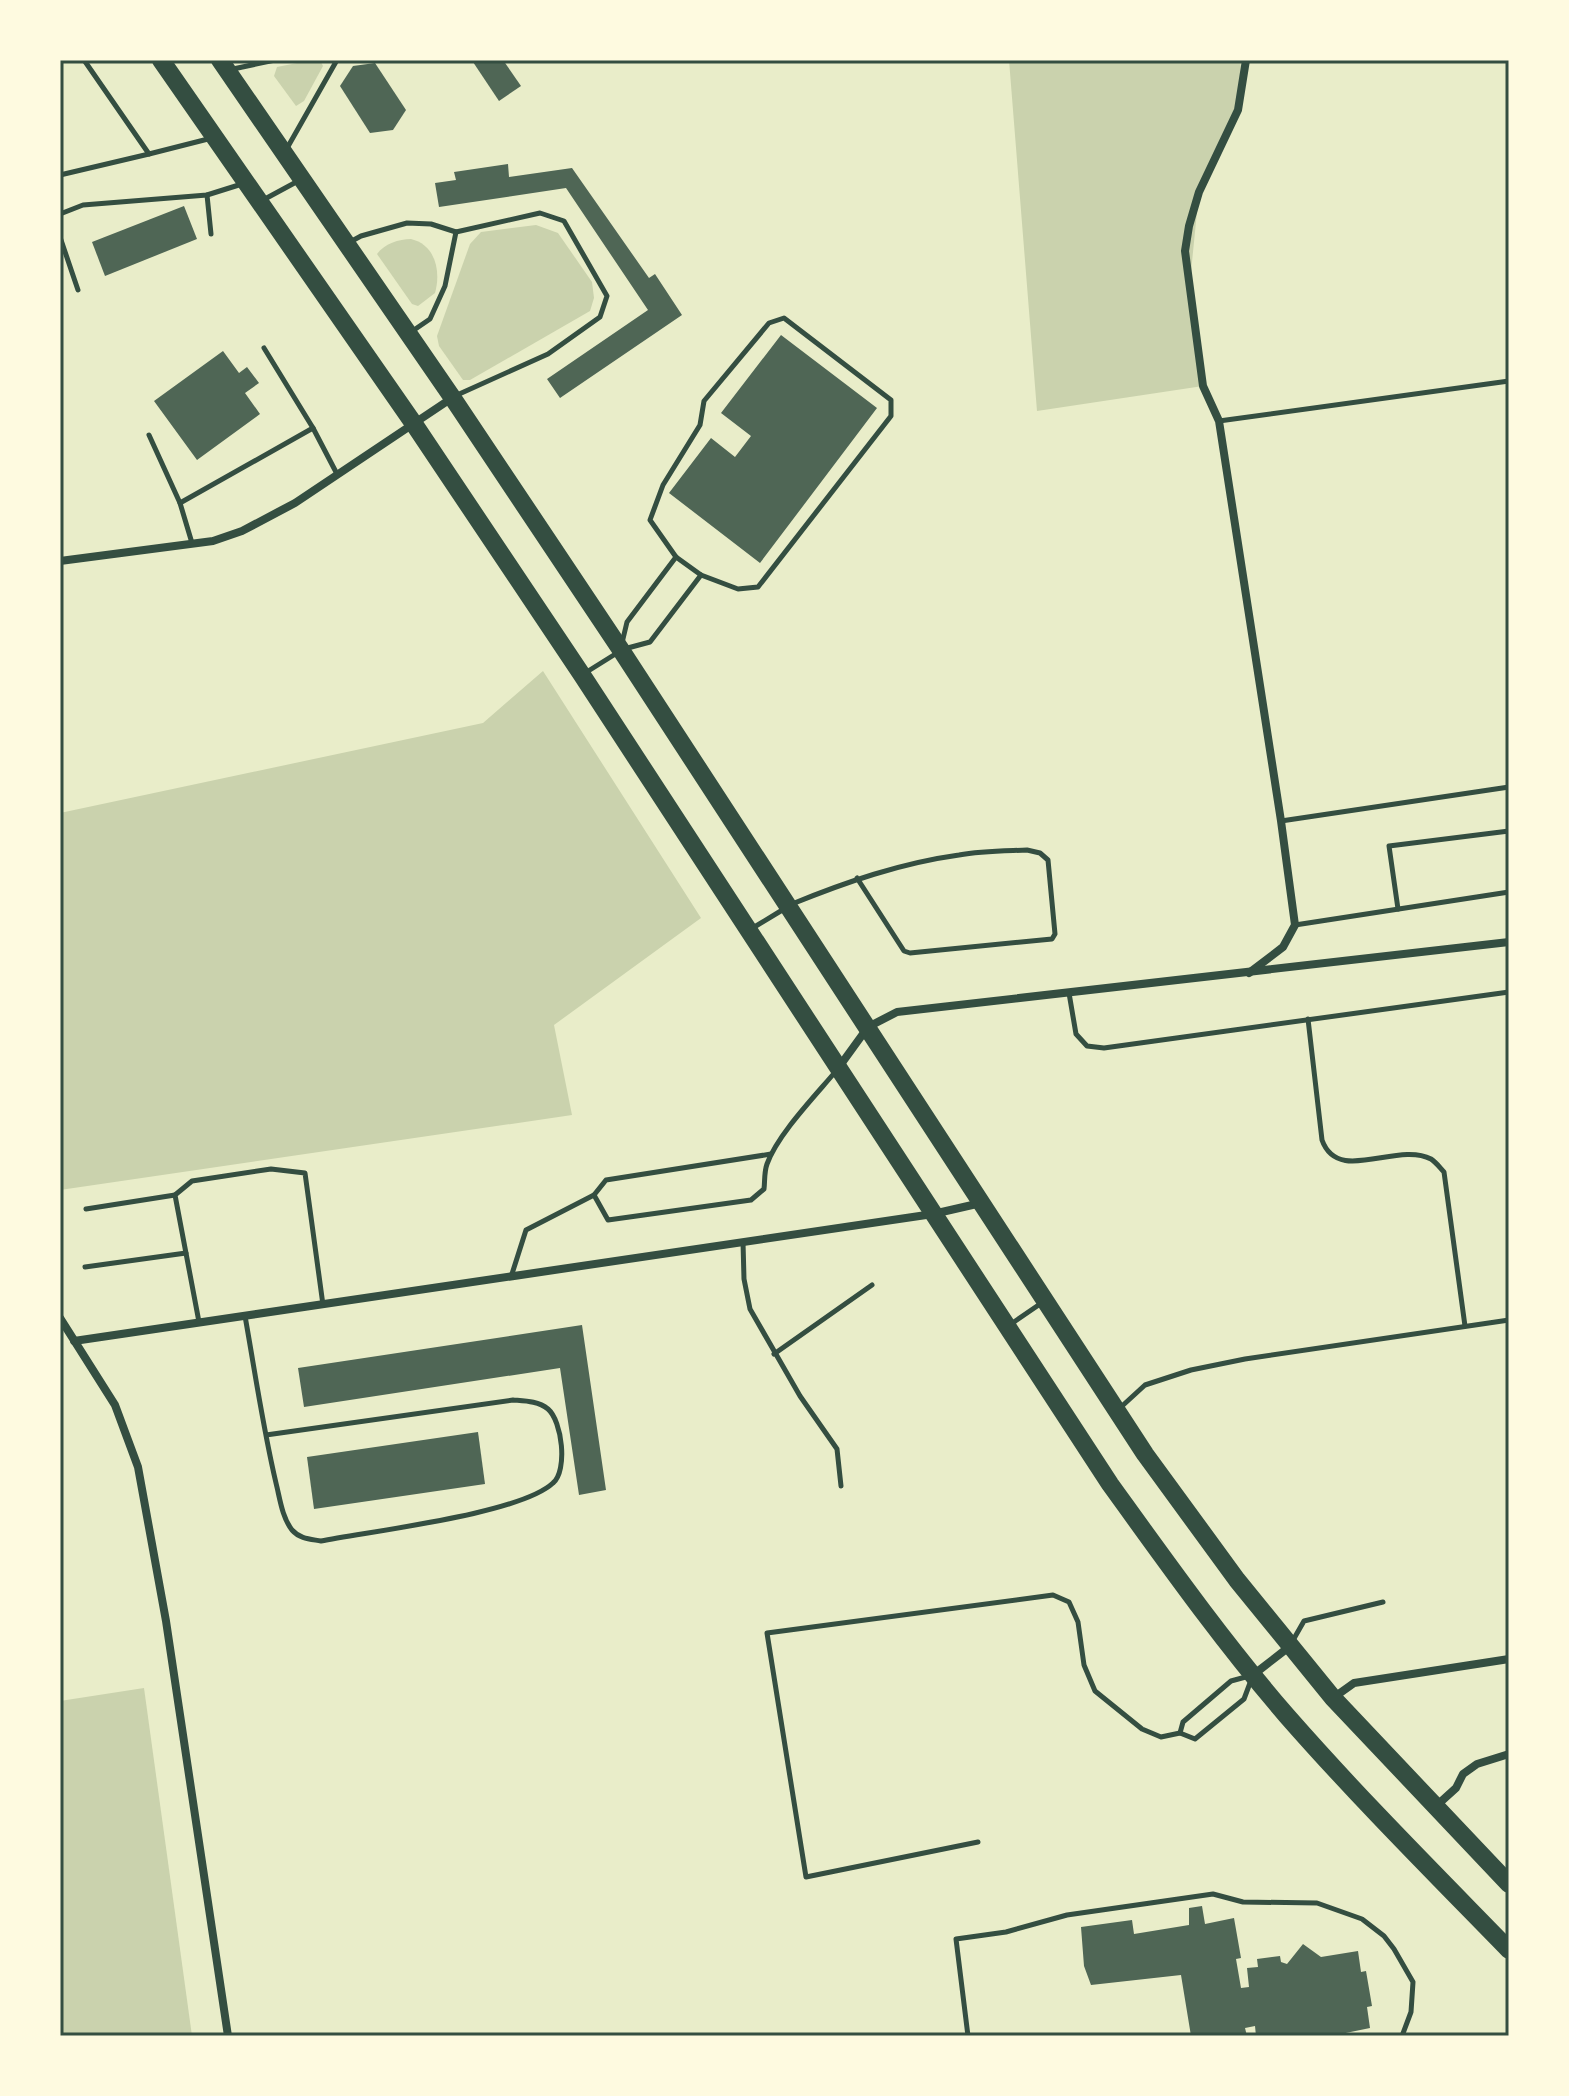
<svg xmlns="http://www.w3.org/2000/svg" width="1569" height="2096" viewBox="0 0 1569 2096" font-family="'Fira Sans',sans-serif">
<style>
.green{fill:#cad2ad}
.building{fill:#4f6655}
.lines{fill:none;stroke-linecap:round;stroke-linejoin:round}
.service{stroke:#344e41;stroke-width:5}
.minor{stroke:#344e41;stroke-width:8}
.primary{stroke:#344e41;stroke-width:18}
.neatline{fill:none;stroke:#344e41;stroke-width:3}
</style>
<rect width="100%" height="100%" fill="#e9edc9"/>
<g class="green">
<polygon points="312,60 320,60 323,66 304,101 296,106 274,76 277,67"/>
<polygon points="1009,60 1241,60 1238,110 1199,192 1189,292 1203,386 1037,411"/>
<polygon points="536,225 558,233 592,282 594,298 590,311 470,380 463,380 439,346 437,336 470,244 481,232"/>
<path d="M411,239c25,6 30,33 24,54l-17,13 -6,-2 -35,-50c7,-10 22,-15 34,-15z"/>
<polygon points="543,671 701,918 554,1025 572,1115 60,1190 60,813 483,723"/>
<polygon points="144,1688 192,2036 60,2036 60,1701"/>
</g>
<g class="building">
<polygon points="476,60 503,60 521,86 499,101 473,62"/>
<polygon points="375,63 406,110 393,130 370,133 340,86 353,66"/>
<polygon points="508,164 509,177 572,168 649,278 655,274 682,315 560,398 547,379 648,310 566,188 439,207 435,183 456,180 454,172"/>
<polygon points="184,206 197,239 105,276 92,242"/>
<polygon points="781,335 877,408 760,563 669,493 711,438 735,457 751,436 721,413"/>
<polygon points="223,351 239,373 247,367 259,383 245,393 260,414 197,460 154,401"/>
<polygon points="582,1325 606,1490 579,1495 560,1368 304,1407 298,1368"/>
<polygon points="478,1432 485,1484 314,1509 307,1457"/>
<polygon points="1202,1906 1205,1924 1234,1918 1241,1958 1236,1959 1241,1988 1249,1987 1247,1968 1258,1967 1257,1959 1280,1956 1281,1962 1287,1964 1303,1944 1321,1957 1358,1951 1361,1972 1366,1971 1372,2006 1367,2007 1370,2028 1331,2036 1256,2036 1255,2026 1245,2028 1247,2036 1191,2036 1181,1975 1091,1985 1084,1966 1081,1927 1132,1920 1134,1934 1189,1925 1189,1908"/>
</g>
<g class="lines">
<g class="service">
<polyline points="84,60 149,154 212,138"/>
<polyline points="233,69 275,60"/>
<polyline points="286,150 337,60"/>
<polyline points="60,175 149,154"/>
<polyline points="207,195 211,234"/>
<polyline points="263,200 300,180"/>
<polyline points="60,214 83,205 207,195 242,184"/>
<polyline points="60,237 78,290"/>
<polyline points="350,242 361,236 407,223 431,224 456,232 540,213 564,221 607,296 600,317 548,354 457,395"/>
<polygon points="784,318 891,400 891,416 758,587 738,589 701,575 676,557 650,520 663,485 700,425 704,401 769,323"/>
<polyline points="411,332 430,319 445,286 456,232"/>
<polyline points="264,348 313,428"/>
<polyline points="1219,421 1509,381"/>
<polyline points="149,435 180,503"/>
<polyline points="192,543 180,503 313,428 337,474"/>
<polyline points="622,643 627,622 676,557"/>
<polyline points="624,649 650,642 701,575"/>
<polyline points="585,673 617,653"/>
<polyline points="1281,821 1509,787"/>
<path d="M792,904c54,-22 109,-41 167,-49 22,-4 45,-4 68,-5l13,3 8,7 7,74 -3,5 -142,14 -6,-2 -47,-73"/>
<polyline points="1398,909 1389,846 1509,831"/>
<polyline points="1295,925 1509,892"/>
<polyline points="751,929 784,909"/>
<polyline points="1069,993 1076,1034 1087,1046 1104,1048 1509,992"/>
<path d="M1308,1019l14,121c16,45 75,1 109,19 5,3 9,9 13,13l21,154"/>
<path d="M594,1195l14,25 143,-20 13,-11c1,-8 0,-17 3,-25 11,-30 48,-68 69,-93"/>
<polyline points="86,1209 175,1195"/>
<polyline points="743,1242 744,1279 750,1309 800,1396 837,1449 841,1486"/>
<polyline points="85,1267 186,1253"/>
<polyline points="511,1277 526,1230 594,1195 606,1180 771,1154"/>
<path d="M245,1316c10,56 18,112 31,167 4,16 6,34 16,47 8,9 18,9 29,11 50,-10 199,-27 232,-58 15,-13 9,-62 -5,-74 -10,-8 -23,-8 -35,-9l-247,35"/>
<polyline points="199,1322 175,1195 192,1181 271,1169 305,1173 323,1305"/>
<polyline points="1011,1324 1043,1302"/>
<polyline points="774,1354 872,1285"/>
<polyline points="1121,1407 1145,1385 1191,1370 1245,1359 1509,1320"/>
<polyline points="1292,1642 1304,1621 1383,1602"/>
<polygon points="1253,1675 1244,1699 1195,1739 1180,1733 1183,1722 1231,1681"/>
<polyline points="978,1842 806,1877 767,1633 1053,1595 1069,1602 1078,1622 1084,1665 1095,1691 1142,1729 1161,1737 1180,1733"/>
<polyline points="968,2036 956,1939 1006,1932 1067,1915 1213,1894 1243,1902 1317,1903 1362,1919 1384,1936 1394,1949 1413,1982 1411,2012 1402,2036"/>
</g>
<g class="minor">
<polyline points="1246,60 1238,110 1199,192 1189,226 1185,251 1203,386 1219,421 1281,821 1295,925 1283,947 1249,973"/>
<polyline points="60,561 213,541 242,531 295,503 452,398"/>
<polyline points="839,1067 868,1027 897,1012 1509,942"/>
<polyline points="60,1318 115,1405 138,1467 166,1621 228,2036"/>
<polyline points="74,1341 933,1214 981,1203"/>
<polyline points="1253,1675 1289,1647"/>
<polyline points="1333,1698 1354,1683 1509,1659"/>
<polyline points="1435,1807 1456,1788 1463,1774 1477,1764 1509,1754"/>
</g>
<g class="primary">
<path d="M161,60l253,364 168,251 528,809c57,79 113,158 177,232 71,81 147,157 222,234"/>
<polyline points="220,60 452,397 621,650 1145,1454 1237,1580 1333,1698 1509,1884"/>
</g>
</g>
<rect width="1569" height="2096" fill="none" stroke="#fefae0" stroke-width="124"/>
<rect x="62" y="62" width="1445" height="1972" class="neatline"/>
</svg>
